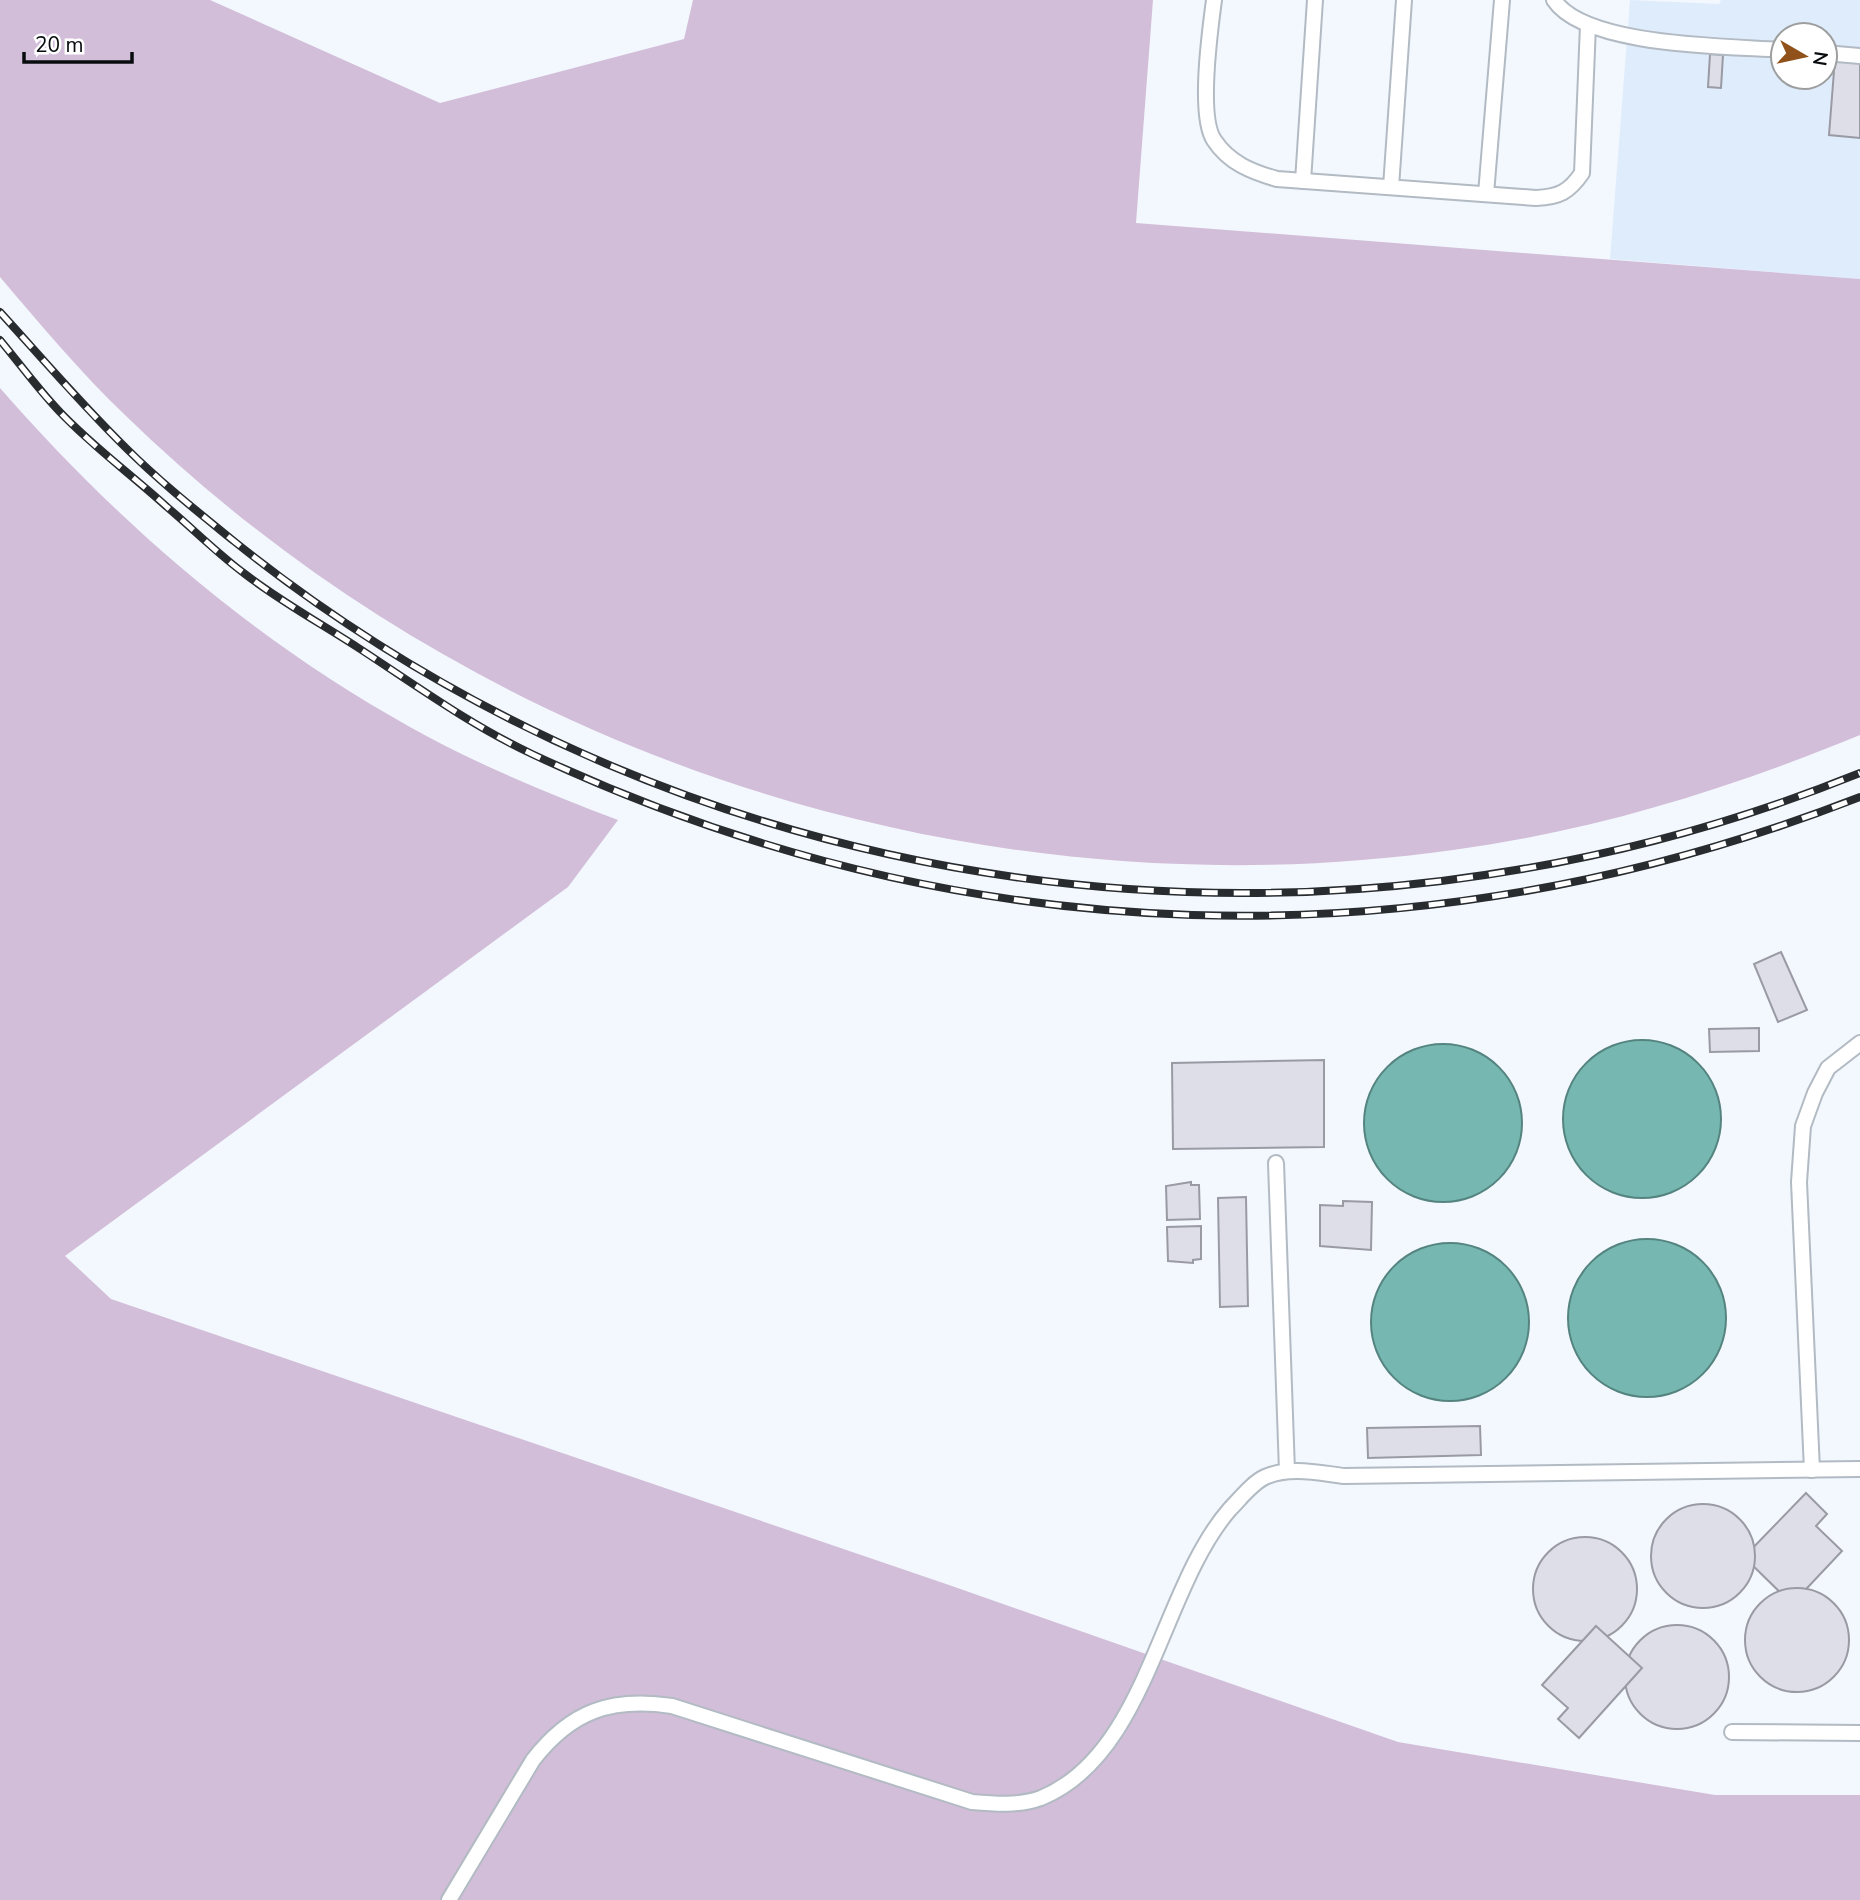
<svg xmlns="http://www.w3.org/2000/svg" width="1860" height="1900" viewBox="0 0 1860 1900" font-family="'Nunito Sans',sans-serif">
<style>
.built{fill:#dfecfc;fill-rule:evenodd}
.green{fill:#d2bed9}
.water{fill:#76b8b1;stroke:#558480;stroke-width:2}
.building{fill:#dedee9;stroke:#9a9aa5;stroke-width:2}
.lines{fill:none;stroke-linecap:round;stroke-linejoin:round}
.service-casing{stroke:#b2bac3;stroke-width:18}
.service{stroke:#fff;stroke-width:14}
.rail-casing{stroke:#282c2f;stroke-width:8}
.rail{stroke:#fff;stroke-width:5;stroke-dasharray:16;stroke-linecap:butt}
</style>
<rect width="100%" height="100%" fill="#f3f8fe"/>
<path class="built" d="M1630,0l89,4 2,-4h139v279l-250,-20zM1783,35h42v42h-42z"/>
<g class="green">
<path d="M0,0h210l230,103 244,-64 9,-39h460l-17,223 724,56v456c-131,54 -266,96 -407,115 -483,68 -979,-95 -1328,-435 -45,-43 -85,-91 -125,-138z"/>
<path d="M0,388c119,136 252,251 410,339 66,37 137,66 208,93l-50,67 -503,369 46,43 838,286 449,157 317,53h145v105h-1860z"/>
</g>
<g class="water">
<circle cx="1642" cy="1119" r="79"/>
<circle cx="1443" cy="1123" r="79"/>
<circle cx="1647" cy="1318" r="79"/>
<circle cx="1450" cy="1322" r="79"/>
</g>
<g class="building">
<polygon points="1710,54 1723,55 1721,88 1708,87"/>
<polygon points="1835,58 1860,60 1860,138 1829,135"/>
<polygon points="1781,952 1807,1010 1778,1022 1754,964"/>
<polygon points="1759,1028 1759,1051 1710,1052 1709,1029"/>
<polygon points="1324,1060 1324,1147 1173,1149 1172,1063"/>
<polygon points="1191,1182 1191,1185 1199,1185 1200,1219 1167,1220 1166,1186"/>
<polygon points="1246,1197 1248,1306 1220,1307 1218,1198"/>
<polygon points="1343,1201 1372,1202 1371,1250 1320,1246 1320,1205 1343,1206"/>
<polygon points="1201,1226 1201,1259 1193,1260 1193,1263 1168,1261 1167,1227"/>
<polygon points="1480,1426 1481,1455 1368,1458 1367,1428"/>
<polygon points="1806,1493 1827,1514 1816,1526 1842,1551 1792,1604 1744,1557"/>
<circle cx="1703" cy="1556" r="52"/>
<circle cx="1585" cy="1589" r="52"/>
<circle cx="1797" cy="1640" r="52"/>
<circle cx="1677" cy="1677" r="52"/>
<polygon points="1596,1626 1642,1668 1579,1738 1558,1719 1568,1708 1542,1685"/>
</g>
<g class="lines">
<defs>
<g id="service">
<path d="M1214,0c-4,30 -16,116 0,140 15,23 38,32 63,39l259,19c23,-1 33,-6 46,-25l6,-148"/>
<path d="M1554,0c31,47 175,46 229,50"/>
<polyline points="1825,53 1860,56"/>
<polyline points="1303,181 1315,0"/>
<polyline points="1391,187 1404,0"/>
<polyline points="1486,194 1502,0"/>
<polyline points="1276,1163 1287,1471"/>
<polyline points="1812,1470 1799,1182 1803,1126 1815,1093 1828,1068 1860,1043"/>
<polyline points="1732,1732 1860,1733"/>
<path d="M449,1900l84,-140c38,-49 78,-63 139,-54l300,96c23,2 47,4 69,-4 107,-44 119,-209 189,-289 10,-10 22,-26 35,-32 25,-11 54,-4 79,-1l516,-7"/>
</g>
</defs>
<use href="#service" class="service-casing"/>
<use href="#service" class="service"/>
<defs>
<g id="rail">
<path d="M0,312c41,45 82,93 126,136 33,33 72,64 109,94 459,367 1082,450 1625,231"/>
<path d="M0,340c20,24 38,49 59,71 33,35 73,64 108,96 26,22 51,47 78,67 35,27 75,49 112,73 57,37 113,78 175,107 429,201 888,214 1328,43"/>
</g>
</defs>
<use href="#rail" class="rail-casing"/>
<use href="#rail" class="rail"/>
</g>
<g transform="translate(1804 56) rotate(99)"><circle r="33" fill="#ffffff" stroke="#9d9e9f" stroke-width="2"/>
<path d="M0-5L12 26L0 18L-12 26Z" fill="#90511a"/>
<text y="-10" font-size="19" font-weight="bold" text-anchor="middle" fill="#090c0f">N</text>
</g>
<path d="M24 52v10h108v-10" fill="none" stroke="#090c0f" stroke-width="3.5"/>
<text x="35" y="52" font-size="21" fill="#090c0f" stroke="#ffffff" stroke-width="5" paint-order="stroke">20 m</text>
</svg>
